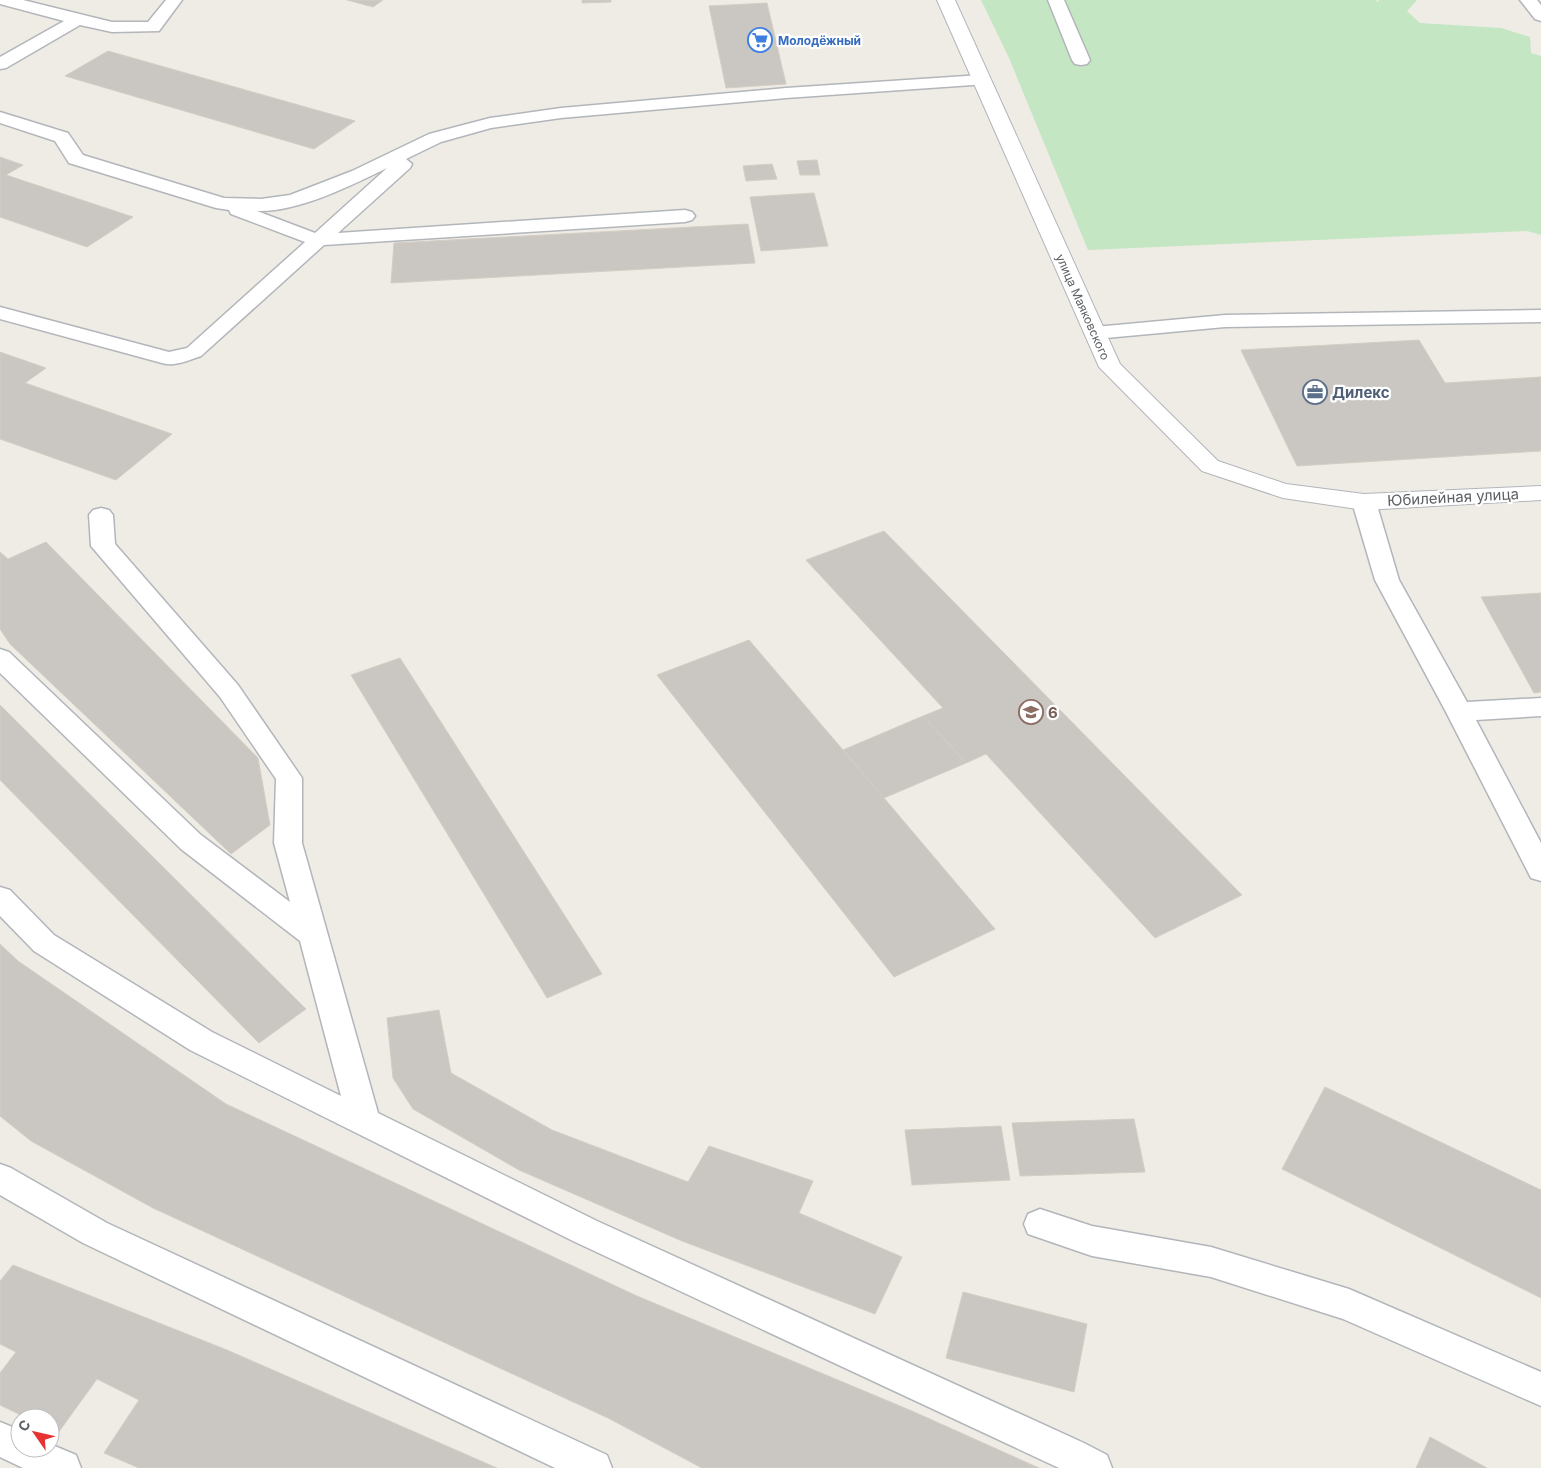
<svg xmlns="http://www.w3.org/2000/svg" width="1541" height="1468" viewBox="0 0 1541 1468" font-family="Inter,sans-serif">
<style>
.green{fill:#c5e6c2}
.building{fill:#cac7c2;stroke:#d4cdc3}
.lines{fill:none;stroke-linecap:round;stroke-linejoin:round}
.lane-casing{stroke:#b2b6ba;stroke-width:3}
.secondary-casing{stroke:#b1b5ba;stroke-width:2}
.lane{fill:#fff;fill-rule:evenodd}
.secondary{fill:#fff;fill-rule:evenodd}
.labels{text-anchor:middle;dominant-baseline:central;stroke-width:4.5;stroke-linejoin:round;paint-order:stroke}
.far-shop-label{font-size:12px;font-weight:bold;fill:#366cbe;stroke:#fff;text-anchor:start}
.far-street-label{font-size:12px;fill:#5d6165;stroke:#fff}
.service-label{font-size:15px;font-weight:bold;fill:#4e5e75;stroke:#fff;text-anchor:start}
.street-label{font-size:15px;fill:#5d6165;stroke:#fff}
.education-label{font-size:15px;font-weight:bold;fill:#785e54;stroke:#fff;text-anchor:start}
</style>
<rect width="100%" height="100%" fill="#efece5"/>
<polygon class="green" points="981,0 1376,0 1378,2 1379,0 1417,0 1407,11 1420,23 1501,28 1530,37 1531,53 1541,56 1541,235 1527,231 1088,250 1009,58"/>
<g class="building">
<polygon points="347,0 383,0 373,7"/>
<polygon points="582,0 611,0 611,2 582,3"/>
<polygon points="767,3 786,84 726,88 709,6"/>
<polygon points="108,51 355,121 314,149 65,76"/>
<polygon points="0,157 23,165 6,175 133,217 87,247 0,217"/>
<polygon points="817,160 820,175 800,175 797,161"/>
<polygon points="772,164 777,179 746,181 743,166"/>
<polygon points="814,193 828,246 761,251 750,197"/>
<polygon points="748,224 755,263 391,283 394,243"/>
<polygon points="1419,340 1445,383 1541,377 1541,451 1297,466 1241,350"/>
<polygon points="0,352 46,368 25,383 172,434 116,480 0,439"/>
<polygon points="884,531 1242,895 1155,938 986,754 966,763 923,716 943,708 806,560"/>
<polygon points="46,542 258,758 270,825 231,854 10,644 0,629 0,552 8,559"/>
<polygon points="1541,593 1541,692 1534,693 1481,597"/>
<polygon points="749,640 884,798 995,929 894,977 657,675"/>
<polygon points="400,658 602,974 547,998 351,675"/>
<polygon points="0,705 306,1009 259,1043 0,780"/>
<polygon points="923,716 966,763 884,798 843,750"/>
<polygon points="0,944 18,961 226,1104 637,1296 912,1411 1039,1468 702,1468 608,1418 153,1208 31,1141 0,1116"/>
<polygon points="439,1010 451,1073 552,1130 688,1182 709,1146 813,1181 799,1213 902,1257 875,1314 682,1241 519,1170 413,1109 393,1078 387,1018"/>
<polygon points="1325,1087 1541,1190 1541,1298 1282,1169"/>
<polygon points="1134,1119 1145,1172 1020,1176 1012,1123"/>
<polygon points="1001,1126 1010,1180 912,1185 905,1130"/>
<polygon points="13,1265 227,1350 497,1468 139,1468 104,1453 139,1400 97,1379 58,1433 50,1429 50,1418 27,1418 0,1405 0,1373 16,1352 0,1344 0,1281"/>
<polygon points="963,1292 1087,1324 1074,1392 946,1358"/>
<polygon points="1430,1437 1487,1468 1416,1468"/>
</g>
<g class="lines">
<defs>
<g id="lane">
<polygon points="0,0 23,0 112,22 148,22 166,0 182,0 159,31 112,32 80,25 6,68 0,69 0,57 64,21 0,4"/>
<polygon points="1048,0 1064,0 1090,60 1087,64 1081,65 1075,64 1072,60"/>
<polygon points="1520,0 1537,0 1541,5 1541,21 1535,19"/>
<path d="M981,75l6,1 3,4 -3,4 -201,14 -225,20 -70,10 -50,14 -35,17 6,5 -2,4 -72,65 347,-23 7,2 3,4 -3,4 -7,2 -361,23 -123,111c-12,4 -26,11 -39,7l-162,-44v-12l169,45 18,-4 118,-106 -74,-28 -2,-4 -13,-2 -147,-45 -14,-22 -55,-18v-11l68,21 15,22 141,43 37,1 29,-4 62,-24 77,-37 61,-16 71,-10 225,-20zM387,168l-72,65 -58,-22c42,1 93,-25 130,-43z"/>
<polygon points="1541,310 1541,322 1225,327 1095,339 1088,337 1085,333 1088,329 1095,327 1225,315"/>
<polygon points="1364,495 1372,497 1376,502 1399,580 1467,702 1541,698 1541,716 1476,720 1541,843 1541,881 1531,878 1446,712 1375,580 1352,502 1356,497"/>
<polygon points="101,508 109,510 113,515 115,544 238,685 302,778 302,843 378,1113 597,1221 1084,1443 1107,1455 1112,1468 1059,1468 573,1241 190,1050 34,951 0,916 0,887 10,890 54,935 212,1032 341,1096 300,941 181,849 0,673 0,649 9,652 201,835 290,902 274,843 276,779 220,697 91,546 89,515 93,510"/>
<polygon points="0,1164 11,1168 107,1223 607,1455 612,1468 555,1468 83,1243 0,1195"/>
<polygon points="1040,1209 1092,1226 1211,1247 1349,1289 1541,1372 1541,1406 1343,1319 1211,1277 1092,1256 1028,1234 1024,1224 1028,1214"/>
<polygon points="0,1422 20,1430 20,1448 50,1448 50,1444 76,1455 81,1468 23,1468 0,1457"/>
</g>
<polygon id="secondary" points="937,0 955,0 1120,364 1218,461 1286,484 1364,494 1541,486 1541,500 1364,510 1283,498 1202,471 1099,367"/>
</defs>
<use href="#lane" class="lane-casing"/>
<use href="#secondary" class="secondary-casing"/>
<use href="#lane" class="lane"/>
<use href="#secondary" class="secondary"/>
</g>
<defs>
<symbol id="supermarket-ring" viewBox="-11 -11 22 22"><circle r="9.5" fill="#fff" stroke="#3f7fe0" stroke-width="1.5"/><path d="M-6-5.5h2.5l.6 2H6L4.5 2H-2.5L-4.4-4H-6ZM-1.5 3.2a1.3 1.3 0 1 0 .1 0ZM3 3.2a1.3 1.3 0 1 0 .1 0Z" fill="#3f7fe0"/></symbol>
<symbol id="office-ring" viewBox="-11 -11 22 22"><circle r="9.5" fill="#fff" stroke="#5c6f8a" stroke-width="1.5"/><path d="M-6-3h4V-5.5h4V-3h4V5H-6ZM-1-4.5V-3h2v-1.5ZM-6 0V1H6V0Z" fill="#5c6f8a"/></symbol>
<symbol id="school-ring" viewBox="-11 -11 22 22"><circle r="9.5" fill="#fff" stroke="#8d6e63" stroke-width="1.5"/><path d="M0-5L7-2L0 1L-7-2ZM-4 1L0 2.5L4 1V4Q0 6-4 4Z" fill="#8d6e63"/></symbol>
</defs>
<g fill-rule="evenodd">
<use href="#supermarket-ring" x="746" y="26" width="28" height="28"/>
<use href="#office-ring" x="1301" y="378" width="28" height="28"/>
<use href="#school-ring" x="1017" y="698" width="28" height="28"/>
</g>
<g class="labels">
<g class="far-shop-label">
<text x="778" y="40">Молодёжный</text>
</g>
<g class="far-street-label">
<text transform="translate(1083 307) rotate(66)">улица Маяковского</text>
</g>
<g class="service-label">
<text x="1332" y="392">Дилекс</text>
</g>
<g class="street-label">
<text transform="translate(1453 497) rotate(-3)">Юбилейная улица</text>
</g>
<g class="education-label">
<text x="1048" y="712">6</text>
</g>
</g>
<g transform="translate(35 1433) rotate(304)"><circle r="24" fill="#ffffff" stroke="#bec0c1"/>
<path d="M0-4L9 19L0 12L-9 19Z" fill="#e73334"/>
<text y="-8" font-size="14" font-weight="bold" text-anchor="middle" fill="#5d6165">С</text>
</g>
</svg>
